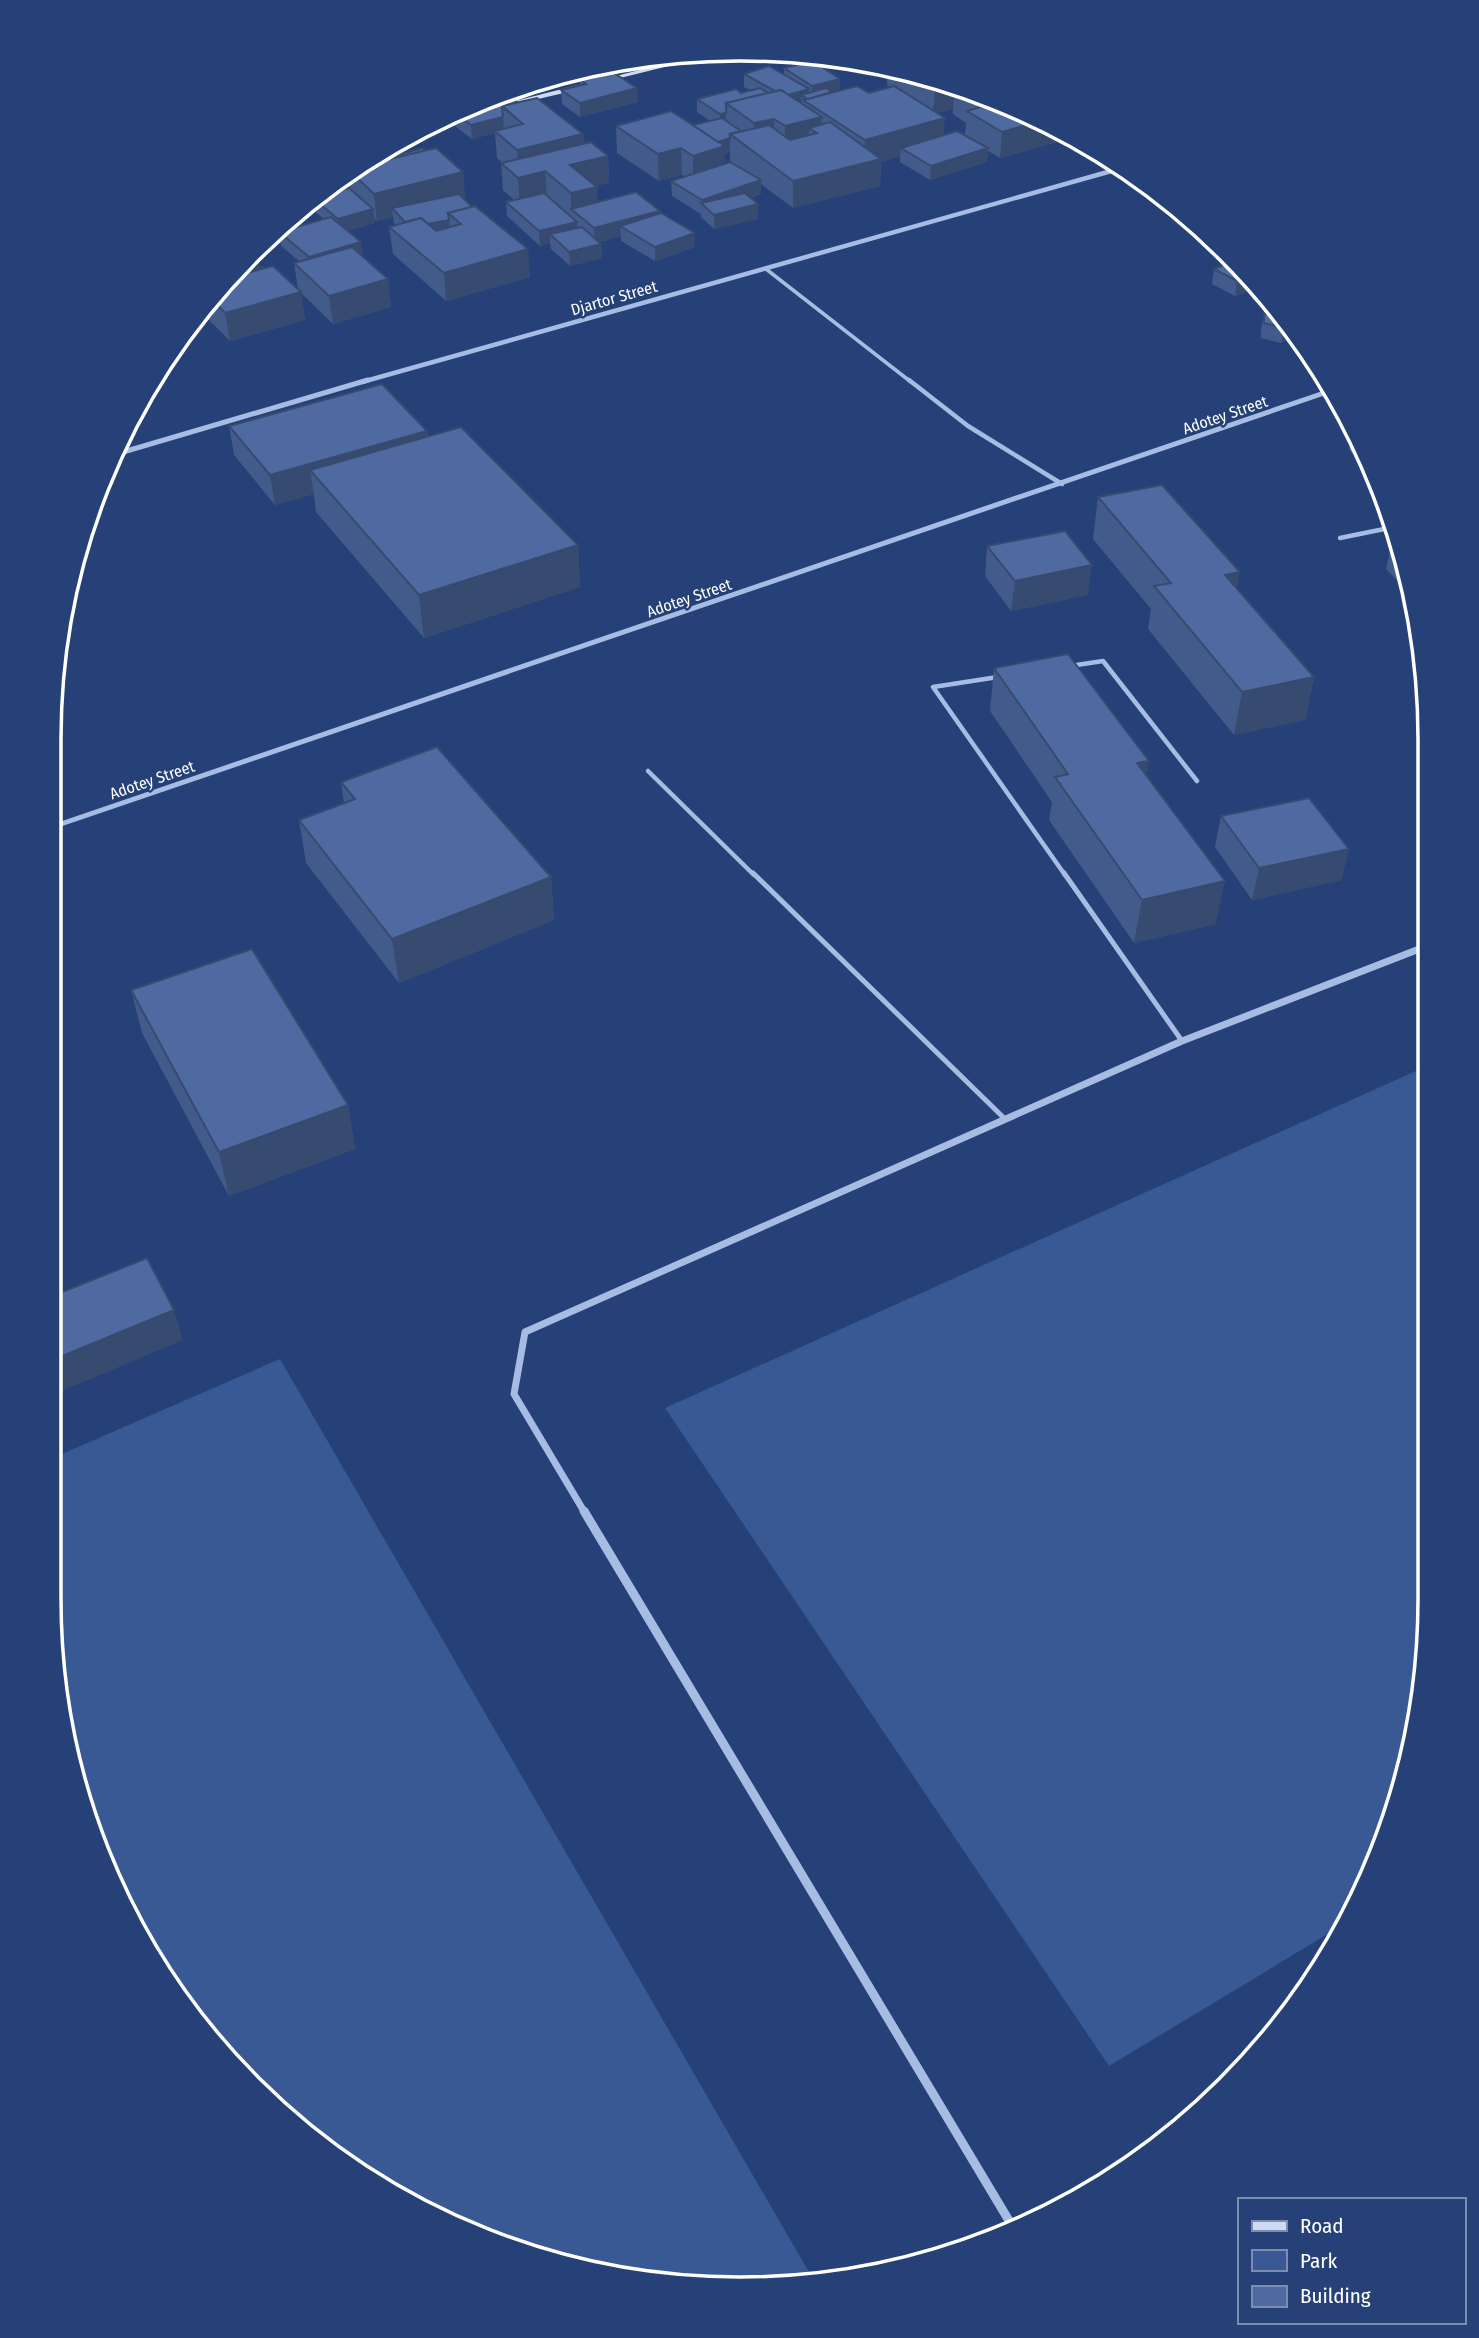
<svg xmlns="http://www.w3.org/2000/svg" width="1479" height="2338" viewBox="0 0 1479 2338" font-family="'Fira Sans Condensed',sans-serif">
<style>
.green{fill:#395994}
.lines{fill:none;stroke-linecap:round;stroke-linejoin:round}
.service-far2{stroke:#a6bce3;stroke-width:3.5}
.service-far1{stroke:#a6bce3;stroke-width:4.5}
.service{stroke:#a6bce3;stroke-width:5}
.minor-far3{stroke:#a6bce3;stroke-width:4.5}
.minor-far2{stroke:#a6bce3;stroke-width:5}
.minor-far1{stroke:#a6bce3;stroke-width:7}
.minor{stroke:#a6bce3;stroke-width:9}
.secondary{fill:#cfdbf3;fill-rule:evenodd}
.wall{fill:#435b8a;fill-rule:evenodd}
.shaded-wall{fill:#374a70}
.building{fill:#4e6aa0;stroke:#374a70;stroke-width:2}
.labels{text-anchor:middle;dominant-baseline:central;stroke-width:5;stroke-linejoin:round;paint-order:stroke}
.far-street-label{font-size:16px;fill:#fff;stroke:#254177}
.rim{fill:none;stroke:#fff;stroke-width:3.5}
</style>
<rect width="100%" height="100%" fill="#254177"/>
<g class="green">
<polygon points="1427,1066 1424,1688 1378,1862 1341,1926 1109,2066 665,1408"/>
<polygon points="280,1359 813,2279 739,2289 605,2276 517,2252 395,2197 319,2146 221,2054 166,1982 86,1820 55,1689 55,1457"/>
</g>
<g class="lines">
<polyline class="service-far2" points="766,269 911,382"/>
<g class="service-far1">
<polyline points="909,380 968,426 1062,484"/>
<polyline points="1340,538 1394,527"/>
<polyline points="1070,666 1103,661 1197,781"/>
<polyline points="998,677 933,687 1065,875"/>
<polyline points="648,771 754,875"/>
</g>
<g class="service">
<polyline points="753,873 1005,1119"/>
<polyline points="1064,873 1182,1041"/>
</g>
<polyline class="minor-far3" points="362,382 1122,168"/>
<g class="minor-far2">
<polyline points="113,455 368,380"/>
<polyline points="55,826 1330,391"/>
</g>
<polyline class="minor-far1" points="585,1513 514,1394 525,1332 1182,1041 1427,946"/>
<polyline class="minor" points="584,1511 1014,2229"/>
<g class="secondary">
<polygon points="707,53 721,53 604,82 600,80"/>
<polygon points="578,85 582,87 581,89 499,108 495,106"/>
<polygon points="469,112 473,114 472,116 440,123 437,122"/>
</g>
</g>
<g class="wall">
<path d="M888,67l31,6 126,47 24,15 -1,4 -68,19 -12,-7 -1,11 -57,18 -30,-18v-6l-19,6 -1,24 -87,22 -32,-24v10l-10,4 7,21 -44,10 -13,-12v-3l-29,-18 -1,-15 14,-4 -3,-2 -23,6 -42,-28 -1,-27 76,-1 18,-4 -13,-9v-13l44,-6 9,-3 -6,-3v-13l40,1v-7l56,22 29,3 22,-6 -4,-2zM953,109v5l13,9 -1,12h-21l-7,-22zM730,152v9l9,7 -14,-4v-10z"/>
<polygon points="579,79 638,102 580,117 562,104 561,90 580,86"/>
<polygon points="484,101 518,103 583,134 584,144 608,156 609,183 595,186 597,202 660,211 660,213 695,247 655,261 621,241 621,236 599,242 601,244 602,258 570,266 551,249 550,243 540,246 507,216 506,202 514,200 503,190 501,163 503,163 497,158 495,133 472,139 451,123 451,116"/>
<polygon points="394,142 403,154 463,172 465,200 530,277 446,301 393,254 389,227 396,225 394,223 393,217 377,221 374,218 375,223 347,231 363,257 388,279 391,307 333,324 301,293 305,320 230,341 203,314 203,310 199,311 254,253 258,257 259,268 298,289 294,263 299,261 281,246 280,239 263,244 285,220 302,208 303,218 300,219 302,225 324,219 315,212 313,199 318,196 350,190 348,175 363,164 364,165 369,164 366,162"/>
<polygon points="1214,269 1259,285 1293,336 1281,343 1261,338 1261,329 1264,315 1272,311 1252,299 1254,289 1235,296 1212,284"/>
<polygon points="229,426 427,431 428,436 578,545 580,587 424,638 316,512 314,494 275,505 234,455"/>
<polygon points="1354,427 1359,434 1374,475 1349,450"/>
<polygon points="1098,497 1237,588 1314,677 1305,720 1234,735 1148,629 1151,609 1093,539"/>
<polygon points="1395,530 1406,560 1412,596 1386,569"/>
<polygon points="987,546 1088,595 1011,611 985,576"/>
<polygon points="994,668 1147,776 1216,924 1134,943 1049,820 1052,802 990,711"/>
<polygon points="341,782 551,877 554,920 399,983 306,863 299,820 344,803"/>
<polygon points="1221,816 1349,849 1341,880 1252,900 1215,847"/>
<polygon points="131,990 348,1105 355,1149 229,1196 142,1033"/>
</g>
<g class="shaded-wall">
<polygon points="840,79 840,92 812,99 812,86"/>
<polygon points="949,84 980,96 955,88 953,109 933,114 935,88"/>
<polygon points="637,88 638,102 580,117 580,103"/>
<polygon points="809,89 808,100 801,95 801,105 784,96"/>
<polygon points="991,100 1032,115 977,117 978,103"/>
<polygon points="726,113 726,126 720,128 720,114"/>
<polygon points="503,117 504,131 495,131 495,133 472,139 471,125"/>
<polygon points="822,117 821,144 817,133 809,128 808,147 785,153 785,126"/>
<polygon points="945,118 943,144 901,148 900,156 881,162 880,186 793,208 793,181 864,163 865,140"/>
<polygon points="774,119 774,145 754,150 754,123"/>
<polygon points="1044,120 1069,135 1068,139 1000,158 1002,132"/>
<polygon points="583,134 584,161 608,156 609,183 571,192 570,165 519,177 517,150"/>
<polygon points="730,138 730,152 725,154 725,173 693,183 693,156 713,143"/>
<polygon points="681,148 682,175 659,181 658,154"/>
<polygon points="988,148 987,162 930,180 931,166"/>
<polygon points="402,149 404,163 394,156 395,165 375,170 373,156"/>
<polygon points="545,171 547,199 520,205 518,178"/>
<polygon points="463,172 465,199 399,216 392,208 393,217 377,221 374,194"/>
<polygon points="761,180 761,194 710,211 702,203 702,200"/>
<polygon points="597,187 598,214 571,210 571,193"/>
<polygon points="758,204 758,219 714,229 714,215"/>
<polygon points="302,208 303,218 291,221 290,216"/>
<polygon points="373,209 375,223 340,233 338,219"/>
<polygon points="660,211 661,225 620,226 621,236 595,243 594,228"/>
<polygon points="301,219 303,234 279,232 280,239 263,244 281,224"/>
<polygon points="449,220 450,234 411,228"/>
<polygon points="577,222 578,237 550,234 550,243 540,246 539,231"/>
<polygon points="695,233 695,247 655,261 655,247"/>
<polygon points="361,242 363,257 311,271 309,257"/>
<polygon points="601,244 602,258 570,266 569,252"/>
<polygon points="528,249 530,277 446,301 444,273"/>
<polygon points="258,257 260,271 229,279 248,259"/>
<polygon points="1250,277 1259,285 1254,285 1254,289 1235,296 1237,281"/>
<polygon points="388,279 391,307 333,324 329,296"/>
<polygon points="301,292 305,320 230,341 225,313"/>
<polygon points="1287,326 1293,336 1281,343 1284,328"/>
<polygon points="427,431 431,460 310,470 314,494 275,505 270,475"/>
<polygon points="578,545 580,587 424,638 419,595"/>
<polygon points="1092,565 1088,595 1011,611 1015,581"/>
<polygon points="1240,572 1232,615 1225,575"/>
<polygon points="1314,677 1305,720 1234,735 1242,692"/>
<polygon points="1149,761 1142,804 1137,763"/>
<polygon points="1349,849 1341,880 1252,900 1259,868"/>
<polygon points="551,877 554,920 399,983 392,939"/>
<polygon points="1225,881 1216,924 1134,943 1142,900"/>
<polygon points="348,1105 355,1149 229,1196 219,1152"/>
<polygon points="174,1310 183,1340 55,1394 55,1359"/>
</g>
<g class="building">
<polygon points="813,61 840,79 812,86 784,68"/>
<polygon points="769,66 809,89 788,95 781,90 775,91 744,74"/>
<polygon points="611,71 637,88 580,103 561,90 586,84 579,79"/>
<polygon points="908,71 919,73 949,84 935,88"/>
<polygon points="857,86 869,93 894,86 945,118 865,140 803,100"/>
<polygon points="958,87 991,100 978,103 955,88"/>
<polygon points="760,88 768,93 726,103 726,113 720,114 697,99 736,89 741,93"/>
<polygon points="826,88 832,92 808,99 801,95"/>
<polygon points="781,90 822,117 785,126 774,119 754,123 726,103"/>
<polygon points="507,95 518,103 502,106 503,117 471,125 456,114 484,101"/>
<polygon points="537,98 583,134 517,150 495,131 523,124 502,106"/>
<polygon points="997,102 1044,120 1002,132 967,111"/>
<polygon points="671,111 725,146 693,156 681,148 658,154 616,126"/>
<polygon points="722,118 741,131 730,134 730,138 718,142 693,125"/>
<polygon points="830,122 881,159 793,181 730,134 769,125 790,140 817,133 809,128"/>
<polygon points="957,131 988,148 931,166 901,148"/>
<polygon points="394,142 402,149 374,156"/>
<polygon points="591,142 608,156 570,165 597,187 571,193 545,171 518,178 501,163"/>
<polygon points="423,148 426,151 396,158 394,156"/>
<polygon points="436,148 463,172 374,194 351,172 360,166"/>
<polygon points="730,162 761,180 702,200 671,181"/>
<polygon points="349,188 373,209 338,219 314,199 318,196"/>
<polygon points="636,192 660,211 594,228 571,209"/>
<polygon points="544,193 577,222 539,231 506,202"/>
<polygon points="745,193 758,204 714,215 701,203"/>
<polygon points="459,194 472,207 448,213 449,220 428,224 421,218 405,222 392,208"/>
<polygon points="475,206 528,249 444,273 389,227 421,218 436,231 461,224 448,213"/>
<polygon points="295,213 301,219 281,224 285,220"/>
<polygon points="661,213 695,233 655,247 620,226"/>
<polygon points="331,217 361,242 309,257 279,232"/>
<polygon points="582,227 601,244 569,252 550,234"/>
<polygon points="352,247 388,279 329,296 294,263"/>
<polygon points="254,253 258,257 248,259"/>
<polygon points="1234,261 1250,277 1237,281 1214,269"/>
<polygon points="273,266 301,292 225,313 211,298 231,277"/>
<polygon points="263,267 264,268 231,277 234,274"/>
<polygon points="1276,310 1287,326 1284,328 1264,323 1264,315"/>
<polygon points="382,384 427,431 270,475 229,426"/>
<polygon points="461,427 578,545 419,595 310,470"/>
<polygon points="1162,485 1240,572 1225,575 1314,677 1242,692 1154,586 1171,583 1098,497"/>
<polygon points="1065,531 1092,565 1015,581 987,546"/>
<polygon points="1068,654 1149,761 1137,763 1225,881 1142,900 1055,777 1068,774 994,668"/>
<polygon points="437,747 551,877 392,939 299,820 355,799 341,782"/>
<polygon points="1309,798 1349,849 1259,868 1221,816"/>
<polygon points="252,949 348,1105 219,1152 131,990"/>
<polygon points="147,1258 174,1310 55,1359 55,1295"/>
</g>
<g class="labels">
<g class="far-street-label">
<text transform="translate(614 298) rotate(-16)">Djartor Street</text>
<text transform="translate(1225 415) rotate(-19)">Adotey Street</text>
<text transform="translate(689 598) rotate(-19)">Adotey Street</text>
<text transform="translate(152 780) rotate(-19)">Adotey Street</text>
</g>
</g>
<path d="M0 0H1479V2338H0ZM739 61H740A678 678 0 0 1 1418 739V1599A678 678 0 0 1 740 2277H739A678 678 0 0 1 61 1599V739A678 678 0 0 1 739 61Z" fill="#254177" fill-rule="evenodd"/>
<path class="rim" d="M739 61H740A678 678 0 0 1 1418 739V1599A678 678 0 0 1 740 2277H739A678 678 0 0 1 61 1599V739A678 678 0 0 1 739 61Z"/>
<rect x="1238" y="2198" width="228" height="126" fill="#254177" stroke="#7c8dad" stroke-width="2"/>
<rect x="1252" y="2221" width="35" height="10" fill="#cfdbf3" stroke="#7c8dad" stroke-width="2"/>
<text x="1300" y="2233" font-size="21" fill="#ffffff">Road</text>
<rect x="1252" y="2250" width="35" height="21" fill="#395994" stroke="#7c8dad" stroke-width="2"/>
<text x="1300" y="2268" font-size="21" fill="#ffffff">Park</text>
<rect x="1252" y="2286" width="35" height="21" fill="#4e6aa0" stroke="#7c8dad" stroke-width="2"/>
<text x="1300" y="2303" font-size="21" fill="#ffffff">Building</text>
</svg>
